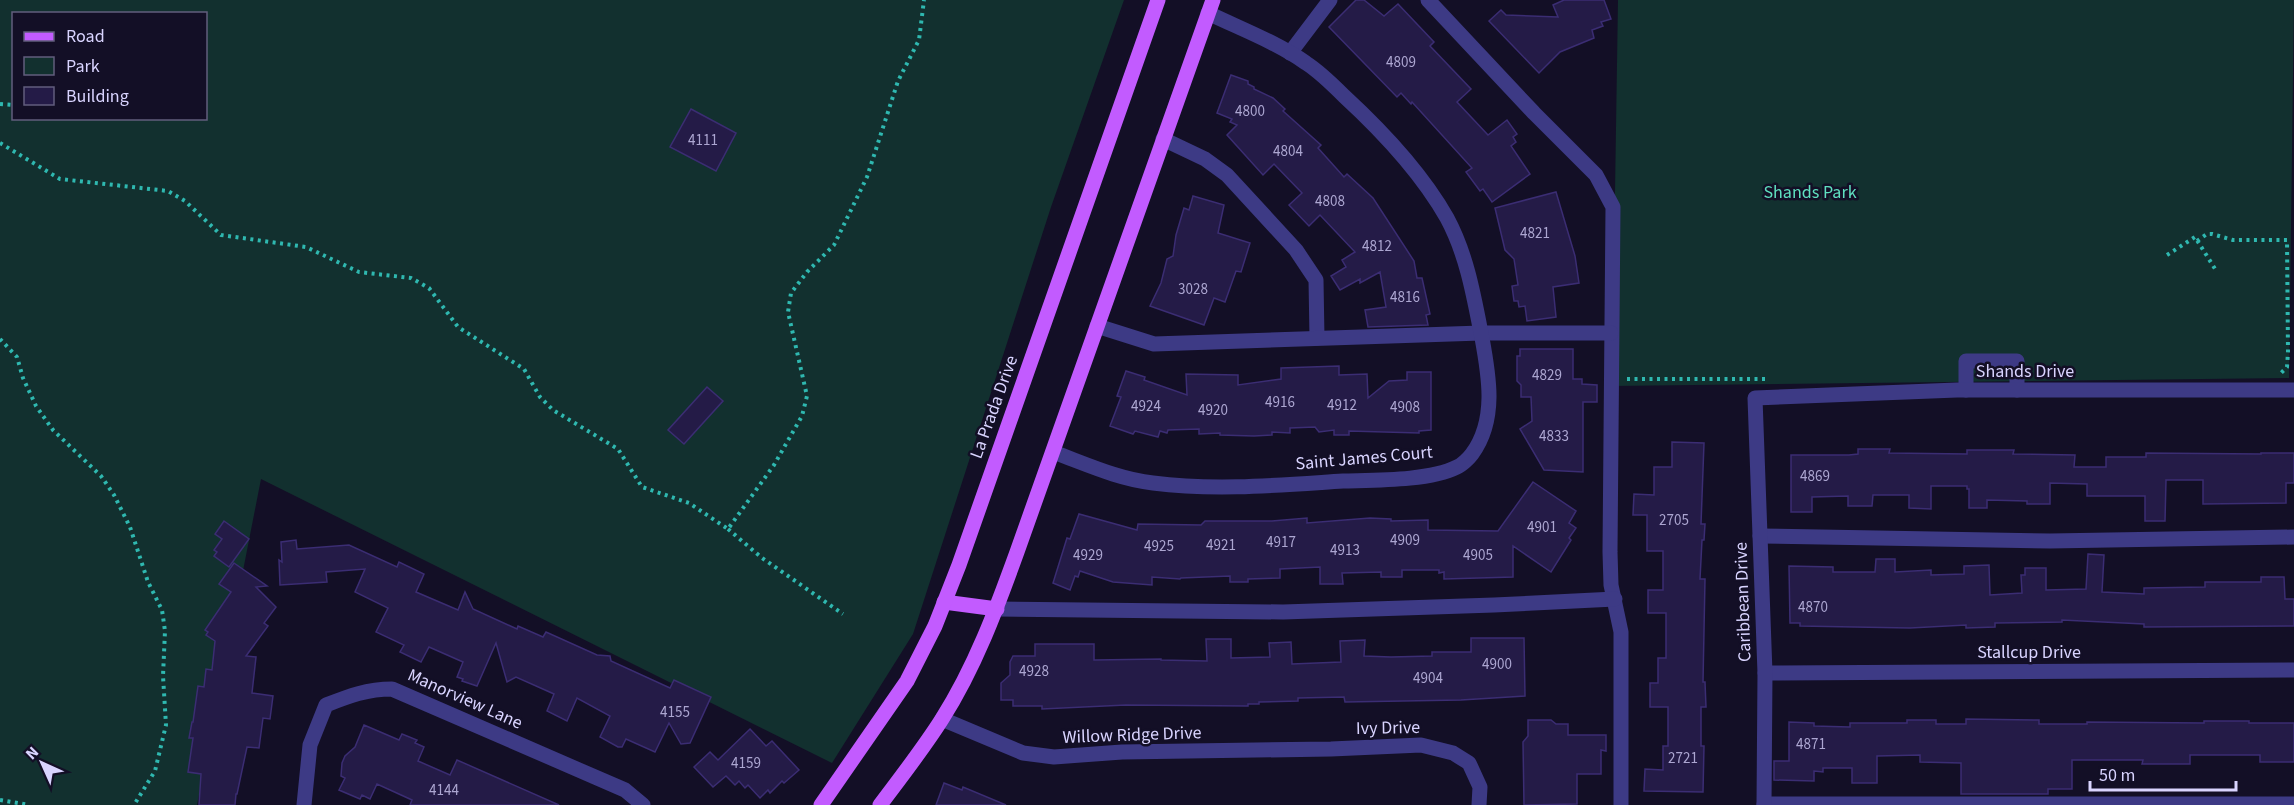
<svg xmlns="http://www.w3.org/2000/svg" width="2294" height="805" viewBox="0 0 2294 805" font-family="'Source Sans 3',sans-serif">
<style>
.green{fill:#12302f;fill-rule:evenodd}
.building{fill:#241b47;stroke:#3b2d73;stroke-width:1.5}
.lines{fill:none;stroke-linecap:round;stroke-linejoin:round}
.path{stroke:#2fb8b0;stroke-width:4;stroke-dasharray:3 4.5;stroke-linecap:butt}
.minor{stroke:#3d3a85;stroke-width:15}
.major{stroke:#c25bff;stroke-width:15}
.labels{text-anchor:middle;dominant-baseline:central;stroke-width:5;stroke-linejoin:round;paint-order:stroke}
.number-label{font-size:15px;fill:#aca6d1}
.park-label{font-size:18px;fill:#5fe0c0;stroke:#130f26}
.street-label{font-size:18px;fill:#d9d4ff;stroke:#130f26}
</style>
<rect width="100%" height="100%" fill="#130f26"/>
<g class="green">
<path d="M0,0h1124l-73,207 -138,427 -81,129 -571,-284 -64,326h-197zM14,14h192v104h-192z"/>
<polygon points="1618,0 2294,0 2289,378 1612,386"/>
</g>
<g class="building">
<polygon points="1356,0 1364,0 1384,16 1398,4 1434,42 1430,46 1471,89 1457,102 1488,135 1507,120 1517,134 1513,137 1516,142 1511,146 1530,174 1492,202 1483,189 1480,191 1466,172 1472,168 1412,102 1411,104 1401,93 1397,97 1329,27"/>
<polygon points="1564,0 1604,0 1611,19 1601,22 1603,26 1592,30 1594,38 1560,52 1539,73 1489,21 1501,10 1506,15 1558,17 1553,5"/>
<polygon points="1231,75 1248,81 1248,84 1254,87 1254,89 1273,98 1285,109 1283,111 1321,145 1318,148 1344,177 1347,174 1373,198 1414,261 1417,278 1422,278 1430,314 1426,315 1428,325 1368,327 1365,310 1386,307 1380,272 1360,283 1360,279 1340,290 1331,276 1346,267 1342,260 1355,252 1320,215 1309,226 1289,205 1302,193 1274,164 1263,175 1227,135 1237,125 1230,122 1232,119 1217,113"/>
<polygon points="691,109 736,133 716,171 670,147"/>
<polygon points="1556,192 1575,256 1579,283 1553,287 1556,317 1527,321 1525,306 1519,307 1518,301 1514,301 1512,286 1518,285 1514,259 1505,250 1495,208"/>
<polygon points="1193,196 1224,205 1218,233 1250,243 1241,272 1236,271 1225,302 1214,298 1204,325 1150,306 1161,283 1167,259 1173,256 1176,235 1184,208 1189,210"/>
<polygon points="1520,349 1573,349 1573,379 1582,379 1582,384 1597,385 1597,402 1583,402 1583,472 1544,470 1520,429 1532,421 1531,397 1521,397 1521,385 1517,381 1517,356 1520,356"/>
<polygon points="1339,366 1339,375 1367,374 1368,398 1389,381 1407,380 1407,372 1431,372 1431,430 1419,431 1419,433 1349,431 1349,435 1334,435 1334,430 1319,432 1315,427 1290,428 1290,433 1272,432 1272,435 1254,436 1220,435 1220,433 1199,434 1199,429 1168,430 1167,433 1160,431 1158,437 1135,431 1133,434 1110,426 1121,397 1117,396 1126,371 1145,377 1144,380 1187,395 1186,374 1238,375 1238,385 1281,379 1281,368"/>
<polygon points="707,387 723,401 684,444 668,430"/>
<polygon points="1672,442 1704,443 1701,524 1705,524 1704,540 1702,540 1700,579 1705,579 1703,682 1705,682 1706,707 1701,707 1701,746 1704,746 1703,792 1644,791 1645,769 1663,770 1663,746 1668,746 1668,707 1650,707 1650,683 1658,683 1658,658 1666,658 1666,613 1648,613 1648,590 1663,590 1663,551 1647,551 1647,515 1633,515 1634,494 1654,495 1654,467 1672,467"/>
<polygon points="1858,449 1890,449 1889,453 1967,454 1967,450 2014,450 2013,454 2075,455 2074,467 2106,467 2106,457 2146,457 2146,453 2261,454 2261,453 2294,453 2294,483 2286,483 2286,503 2203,504 2203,480 2166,480 2165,521 2145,521 2145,496 2087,496 2087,484 2050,483 2050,504 2027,504 2027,501 1987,500 1987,508 1969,508 1969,489 1967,489 1967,486 1931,486 1931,509 1909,508 1909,495 1873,495 1872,506 1848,506 1848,496 1812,497 1812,512 1791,512 1791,455 1849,455 1858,454"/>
<polygon points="1533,482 1576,511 1569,523 1576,528 1569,538 1571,540 1551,572 1513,546 1513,577 1444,579 1444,572 1439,573 1439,570 1402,570 1402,577 1381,577 1381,572 1342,573 1343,584 1320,584 1320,567 1280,569 1280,578 1248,579 1248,582 1230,582 1230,576 1181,578 1180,579 1152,577 1152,585 1113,582 1080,571 1078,577 1075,576 1070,590 1053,583 1067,538 1070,539 1079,514 1137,530 1138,524 1201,525 1205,521 1272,521 1307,518 1307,523 1370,518 1391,519 1391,521 1428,520 1428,530 1498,531"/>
<polygon points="224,521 249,539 229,567 214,556 217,552 214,550 222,539 215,534"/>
<polygon points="296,540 297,549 349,545 397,567 399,562 424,574 416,592 458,610 465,592 473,609 517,629 518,626 543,637 546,632 597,655 610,656 611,661 670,688 674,680 711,697 690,743 681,744 669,723 655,752 626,739 622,747 618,747 600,737 610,716 577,698 567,721 547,711 554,694 516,677 507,682 496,643 477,686 462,681 463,679 457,677 463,662 429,647 421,662 400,652 404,645 376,632 388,608 355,592 365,569 326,572 327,582 280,585 279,560 282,562 281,542"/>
<polygon points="2088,554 2104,555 2102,592 2144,594 2144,588 2205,587 2205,582 2261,582 2261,577 2284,577 2285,599 2294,599 2294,626 2144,627 2144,624 2062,620 2062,622 1995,623 1995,627 1966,628 1966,625 1910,628 1800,626 1800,623 1790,623 1789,566 1833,567 1833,572 1875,572 1876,559 1895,559 1895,572 1931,570 1931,575 1964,574 1964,566 1989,565 1990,595 2022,593 2021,575 2025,575 2025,568 2046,568 2046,590 2086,589"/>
<polygon points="234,563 267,586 256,587 276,607 264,623 268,626 246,656 256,657 252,693 273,696 270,719 263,718 259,748 247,747 237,794 236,794 235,805 199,805 201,774 188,772 193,738 189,738 192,722 193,722 198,686 204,687 206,669 212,670 215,641 206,635 208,632 205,630 231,592 219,584"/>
<polygon points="1471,638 1524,638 1525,696 1461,700 1345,702 1344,697 1298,698 1298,701 1259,702 1259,704 1248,704 1248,706 1126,705 1042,709 1042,706 1013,706 1013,700 1001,700 1001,683 1010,675 1010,662 1013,656 1035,656 1035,644 1094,644 1094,660 1161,659 1161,660 1207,661 1206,639 1231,639 1231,658 1270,657 1269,643 1291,642 1292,664 1341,662 1340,641 1365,640 1364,656 1391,657 1432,656 1432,652 1471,652"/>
<polygon points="1966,719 2039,720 2039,724 2087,724 2087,722 2204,723 2204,721 2249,721 2249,723 2294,723 2294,762 2260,762 2260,755 2190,755 2190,764 2142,764 2143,760 2072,760 2072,789 2048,789 2048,794 1961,794 1961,763 1920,762 1920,755 1877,756 1877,783 1852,783 1852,768 1823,768 1823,772 1814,771 1814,781 1774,780 1774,761 1789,761 1789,722 1814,723 1814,726 1850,727 1850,723 1907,723 1907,720 1936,720 1936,724 1966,724"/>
<polygon points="1528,720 1551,720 1556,724 1568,724 1568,735 1606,735 1606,751 1601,750 1601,774 1577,774 1577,804 1524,805 1523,742 1528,736"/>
<polygon points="364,725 399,740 402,734 417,740 415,743 424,747 418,761 450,775 457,760 559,805 410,805 412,800 377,784 370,799 362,795 360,799 339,790 345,778 341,776 342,763 345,756 355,747"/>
<polygon points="750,729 766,746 772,741 799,770 784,783 782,781 770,793 768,790 760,798 748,785 745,788 739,781 735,785 726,776 713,787 694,767 710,752 718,760"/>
<polygon points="944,783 962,790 963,787 1006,805 936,805"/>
</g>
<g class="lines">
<g class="path">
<polyline points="0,104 14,105"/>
<polyline points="0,143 60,179 168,191 185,201 221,235 306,247 359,272 411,278 429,288 458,327 524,369 540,397 553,410 618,449 642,487 689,503 728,529 774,465 802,416 807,396 788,312 791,293 807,272 834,245 867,177 898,81 919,40 924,0"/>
<polyline points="2197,241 2207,234 2212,234 2233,240 2287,240 2288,352 2287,367 2280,374"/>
<polyline points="2167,255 2195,237 2217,272"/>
<polyline points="0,339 17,357 23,378 36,406 53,430 101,476 114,495 130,527 148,582 162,610 165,631 163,676 166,725 155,771 134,805"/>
<polyline points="1627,379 1766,379"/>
<polyline points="728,529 762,558 843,614"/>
<polyline points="0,800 29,805"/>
</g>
<g class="minor">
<polyline points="1428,0 1534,113 1596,175 1613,207 1610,552 1611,585 1621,632 1621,805"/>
<polyline points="1290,53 1330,0"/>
<polyline points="1163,139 1205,159 1227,175 1296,250 1316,280 1317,338"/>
<polyline points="1097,326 1154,344 1481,333 1611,333"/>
<polyline points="1966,390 1966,361 2017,361 2017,390"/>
<path d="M1053,452c33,12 65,27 100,31 63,8 128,2 190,-2 32,-1 86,0 114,-14 5,-2 12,-9 15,-13 25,-34 17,-78 10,-116 -8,-41 -15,-83 -35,-120 -26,-46 -65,-87 -103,-122 -12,-12 -24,-24 -38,-33 -30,-21 -65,-34 -98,-50"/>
<polyline points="1760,536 2050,541 2294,537"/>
<polyline points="997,609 1283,612 1494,605 1615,599"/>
<polyline points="1765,673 2294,670"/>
<polyline points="942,719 1023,753 1054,757 1122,752 1331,749 1421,745 1453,753 1469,763 1480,787 1479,805"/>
<polyline points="1764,804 2294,804"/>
<path d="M304,805l6,-60 16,-40c23,-9 41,-16 66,-16l233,101 18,15"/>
<polyline points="1764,805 1765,673 1755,398 1957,390 2294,390"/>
</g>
<g class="major">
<polyline points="944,602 997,609"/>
<polyline points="821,805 907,681 935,626 959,565 1158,0"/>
<path d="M880,805c21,-28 43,-56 62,-86 33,-52 54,-109 75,-167l196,-552"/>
</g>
</g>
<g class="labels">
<g class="number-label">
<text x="1401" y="62">4809</text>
<text x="1250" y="111">4800</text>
<text x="703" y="140">4111</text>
<text x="1288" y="151">4804</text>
<text x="1330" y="201">4808</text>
<text x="1535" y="233">4821</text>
<text x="1377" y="246">4812</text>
<text x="1193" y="289">3028</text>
<text x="1405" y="297">4816</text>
<text x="1547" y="375">4829</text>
<text x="1280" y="402">4916</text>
<text x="1342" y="405">4912</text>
<text x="1146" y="406">4924</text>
<text x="1405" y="407">4908</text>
<text x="1213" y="410">4920</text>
<text x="1554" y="436">4833</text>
<text x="1815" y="476">4869</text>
<text x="1674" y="520">2705</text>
<text x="1542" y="527">4901</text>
<text x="1405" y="540">4909</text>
<text x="1281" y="542">4917</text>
<text x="1221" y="545">4921</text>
<text x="1159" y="546">4925</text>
<text x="1345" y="550">4913</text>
<text x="1088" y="555">4929</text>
<text x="1478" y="555">4905</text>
<text x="1813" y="607">4870</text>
<text x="1497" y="664">4900</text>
<text x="1034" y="671">4928</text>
<text x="1428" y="678">4904</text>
<text x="675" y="712">4155</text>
<text x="1811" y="744">4871</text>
<text x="1683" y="758">2721</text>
<text x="746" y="763">4159</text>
<text x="444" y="790">4144</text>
</g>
<g class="park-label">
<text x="1810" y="192">Shands Park</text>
</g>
<g class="street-label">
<text x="2025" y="371">Shands Drive</text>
<text transform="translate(994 407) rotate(-70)">La Prada Drive</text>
<text transform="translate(1364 458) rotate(-5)">Saint James Court</text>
<text transform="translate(1743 602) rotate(-92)">Caribbean Drive</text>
<text x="2029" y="652">Stallcup Drive</text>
<text transform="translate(465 699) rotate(24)">Manorview Lane</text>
<text transform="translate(1388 728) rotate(-1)">Ivy Drive</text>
<text transform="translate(1132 735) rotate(-2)">Willow Ridge Drive</text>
</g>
</g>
<rect x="12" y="12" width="195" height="108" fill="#130f26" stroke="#625e7d" stroke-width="1.5"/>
<rect x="24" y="32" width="30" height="9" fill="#c25bff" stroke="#625e7d" stroke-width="1.5"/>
<text x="66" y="42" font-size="18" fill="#d9d4ff">Road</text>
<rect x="24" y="57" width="30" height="18" fill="#12302f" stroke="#625e7d" stroke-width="1.5"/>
<text x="66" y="72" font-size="18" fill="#d9d4ff">Park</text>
<rect x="24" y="87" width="30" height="18" fill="#241b47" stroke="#625e7d" stroke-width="1.5"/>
<text x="66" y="102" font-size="18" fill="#d9d4ff">Building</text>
<g transform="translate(42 763) rotate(315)" stroke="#130f26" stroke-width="4.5" paint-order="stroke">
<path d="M0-4.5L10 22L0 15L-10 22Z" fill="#d9d4ff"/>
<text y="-9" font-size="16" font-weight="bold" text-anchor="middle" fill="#d9d4ff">N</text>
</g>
<path d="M2090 781v9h146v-9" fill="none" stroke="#d9d4ff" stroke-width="3"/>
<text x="2099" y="781" font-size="18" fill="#d9d4ff" stroke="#130f26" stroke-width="4.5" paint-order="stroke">50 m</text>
</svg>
